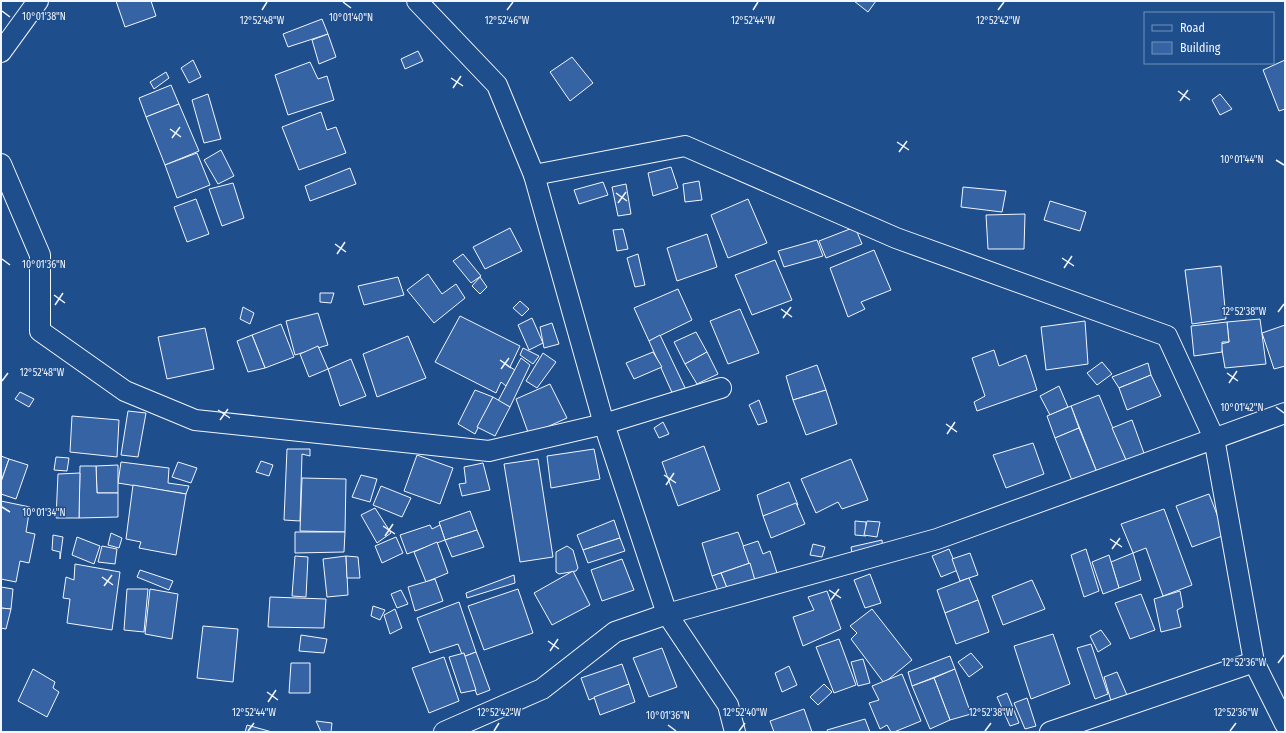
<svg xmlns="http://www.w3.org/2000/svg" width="1286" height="733" viewBox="0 0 1286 733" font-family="'Fira Sans Condensed',sans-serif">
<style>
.building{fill:#3563a3;stroke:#f2f6ff}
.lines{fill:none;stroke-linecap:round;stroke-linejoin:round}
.minor-casing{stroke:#f2f6ff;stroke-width:22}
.minor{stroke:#1f4e8c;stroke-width:20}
.ticks{fill:none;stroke:#f2f6ff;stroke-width:1.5}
.ticks-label{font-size:10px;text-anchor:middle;fill:#f2f6ff;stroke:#1f4e8c;stroke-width:3;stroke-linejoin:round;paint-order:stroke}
</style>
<rect width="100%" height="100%" fill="#1f4e8c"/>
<g class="building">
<polygon points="116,1 151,1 156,16 125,27"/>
<polygon points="854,1 876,1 868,12"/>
<polygon points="322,19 328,34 288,47 283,34"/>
<polygon points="328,34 336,57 319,64 312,40"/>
<polygon points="418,51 423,61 405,69 401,59"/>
<polygon points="572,57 593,83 570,101 550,72"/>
<polygon points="193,60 201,77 189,83 181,68"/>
<polygon points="1285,60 1285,109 1279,111 1263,70"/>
<polygon points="310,62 318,79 327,76 334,100 288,115 275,75"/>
<polygon points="166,72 169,78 154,89 150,82"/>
<polygon points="171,85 179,104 146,117 139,98"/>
<polygon points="208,94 221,139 204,143 192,100"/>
<polygon points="1220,94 1232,109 1220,115 1212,100"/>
<polygon points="179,104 199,151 165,165 146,117"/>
<polygon points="321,112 327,130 336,127 346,153 299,170 282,127"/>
<polygon points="221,150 234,176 218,184 204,160"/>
<polygon points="197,153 210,185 177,198 165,165"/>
<polygon points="671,167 678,188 653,196 648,173"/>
<polygon points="350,168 356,184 310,201 305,186"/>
<polygon points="699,181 702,200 685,202 683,184"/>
<polygon points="603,182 608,195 579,204 574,190"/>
<polygon points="233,183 244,218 222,226 209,189"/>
<polygon points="626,184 631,214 618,216 612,187"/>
<polygon points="963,187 1006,191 1002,212 961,207"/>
<polygon points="196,199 209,234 187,242 174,207"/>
<polygon points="748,199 767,243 728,258 711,215"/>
<polygon points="1050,201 1086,212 1080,231 1044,220"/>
<polygon points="1025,214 1024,249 988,249 986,215"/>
<polygon points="855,227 862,244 826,258 819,241"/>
<polygon points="510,228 522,251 485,269 473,247"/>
<polygon points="623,229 628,249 617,251 613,230"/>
<polygon points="707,234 717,267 677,281 667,248"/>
<polygon points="817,240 823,256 784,267 778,251"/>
<polygon points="874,250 891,290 861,302 865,309 848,317 830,268"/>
<polygon points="463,254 481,276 471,283 453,261"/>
<polygon points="638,254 645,285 635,287 627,258"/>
<polygon points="775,260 792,300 752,315 735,275"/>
<polygon points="1221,266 1226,319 1192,324 1185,270"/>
<polygon points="428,274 442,294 456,284 465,298 434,323 407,290"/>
<polygon points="398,277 404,295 364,305 358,286"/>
<polygon points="480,277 487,287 480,294 472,286"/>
<polygon points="678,289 692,320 649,341 634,308"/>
<polygon points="320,293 334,293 331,303 320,302"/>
<polygon points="520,301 529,309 522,316 513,308"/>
<polygon points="243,307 254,313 250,324 240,319"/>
<polygon points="740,309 759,353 728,364 710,321"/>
<polygon points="318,313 328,345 295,355 286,321"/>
<polygon points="460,316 520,346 510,367 515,370 506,386 501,382 496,393 435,362"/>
<polygon points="532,318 543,343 529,350 518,325"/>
<polygon points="1260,319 1266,364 1225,368 1221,344 1229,342 1227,322"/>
<polygon points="1085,321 1088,364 1046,370 1041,327"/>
<polygon points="1227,322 1229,342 1222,342 1222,352 1194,356 1191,326"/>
<polygon points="552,323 559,344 544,348 540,327"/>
<polygon points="281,324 294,357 265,368 252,335"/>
<polygon points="1285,325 1285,366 1274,369 1262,333"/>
<polygon points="205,328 214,369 167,379 158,337"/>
<polygon points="696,332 707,352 685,364 674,342"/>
<polygon points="252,335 265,368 248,372 237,341"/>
<polygon points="660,335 687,392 674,397 649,341"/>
<polygon points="408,336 426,378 377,397 363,354"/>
<polygon points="318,346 328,369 309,377 300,354"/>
<polygon points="523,348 539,356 533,364 520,355"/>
<polygon points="994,350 999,366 1026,355 1037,390 977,411 974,402 985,396 972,358"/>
<polygon points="653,352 662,367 634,379 626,363"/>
<polygon points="707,352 718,374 697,384 685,364"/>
<polygon points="543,353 556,362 537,388 526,381"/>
<polygon points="521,358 530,365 510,407 498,401"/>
<polygon points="351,359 366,396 340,406 328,369"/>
<polygon points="1102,362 1112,374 1097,385 1087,373"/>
<polygon points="1148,363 1151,375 1119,388 1112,377"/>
<polygon points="817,365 826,390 793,400 786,376"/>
<polygon points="1151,375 1161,396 1127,410 1119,388"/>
<polygon points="550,384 567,418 529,435 516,399"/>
<polygon points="1059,386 1068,407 1050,415 1040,396"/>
<polygon points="475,390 493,397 475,434 458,424"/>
<polygon points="826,390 837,424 806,435 793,400"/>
<polygon points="20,392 34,399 29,407 15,399"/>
<polygon points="1099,395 1127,462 1098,475 1071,406"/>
<polygon points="493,397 510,407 495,436 477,427"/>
<polygon points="759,400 767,422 758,425 749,405"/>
<polygon points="1071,406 1079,428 1055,438 1047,416"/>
<polygon points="128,411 146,413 138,457 121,455"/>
<polygon points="72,416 119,420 117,457 70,452"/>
<polygon points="1132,420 1145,456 1127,462 1112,428"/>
<polygon points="663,422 669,434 659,438 654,428"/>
<polygon points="1079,428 1098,475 1073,483 1055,438"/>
<polygon points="1033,443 1044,474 1006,488 993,455"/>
<polygon points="704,446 720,490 678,506 662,462"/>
<polygon points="287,449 310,449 310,456 302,454 300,521 284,520"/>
<polygon points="594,449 600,479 551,488 547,456"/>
<polygon points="417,455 453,468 440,504 404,491"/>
<polygon points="1,456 9,459 1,482"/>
<polygon points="56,457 69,458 67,471 54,470"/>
<polygon points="9,459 28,465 16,499 1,494 1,482"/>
<polygon points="538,459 553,557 520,562 504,464"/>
<polygon points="851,459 868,500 842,509 838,502 816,513 801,479"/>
<polygon points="261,461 273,465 269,476 256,472"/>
<polygon points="121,462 169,468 168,483 189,486 186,494 118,483"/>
<polygon points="178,462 197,468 191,483 172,477"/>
<polygon points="483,463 490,490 462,496 459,484 466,483 464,467"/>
<polygon points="118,465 118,493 97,493 96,466"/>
<polygon points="80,466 96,466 97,493 118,493 118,517 79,518"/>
<polygon points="80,473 79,518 56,518 58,474"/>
<polygon points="361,475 377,479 370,502 352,497"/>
<polygon points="302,478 346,479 345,532 300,531"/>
<polygon points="789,482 798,505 763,516 757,495"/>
<polygon points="133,485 186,494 176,555 139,548 141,542 126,539"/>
<polygon points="381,486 411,498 402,517 373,505"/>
<polygon points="1209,494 1225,535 1192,547 1176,506"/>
<polygon points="1,501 30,507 26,532 35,534 29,563 20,561 16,582 1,579"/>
<polygon points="796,503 805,524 771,538 763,516"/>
<polygon points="375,508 391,533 377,543 361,515"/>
<polygon points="1164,509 1192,585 1163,596 1146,548 1133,553 1121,524"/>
<polygon points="470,511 477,530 445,540 439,522"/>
<polygon points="614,520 620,538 583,550 577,535"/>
<polygon points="855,521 866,522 866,536 855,535"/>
<polygon points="867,521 880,522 877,537 864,535"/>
<polygon points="430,525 432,529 440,525 445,540 407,554 400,535"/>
<polygon points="477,530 484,547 452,557 445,540"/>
<polygon points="295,532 345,532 344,552 295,553"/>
<polygon points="738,532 750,563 712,576 702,543"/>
<polygon points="111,533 122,538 119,548 108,545"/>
<polygon points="53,535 63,537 60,559 60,552 52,550"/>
<polygon points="77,537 100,546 94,564 72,555"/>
<polygon points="396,537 403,553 382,563 375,546"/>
<polygon points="620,538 625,551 588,563 583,550"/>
<polygon points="882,540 883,552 853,560 851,547"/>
<polygon points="758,541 763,554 770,551 778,576 756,584 743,546"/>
<polygon points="437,542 448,573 426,582 414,552"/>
<polygon points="813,544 825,547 822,557 810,555"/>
<polygon points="102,546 117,549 115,564 98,562"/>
<polygon points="567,546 573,550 578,568 576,571 559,574 556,572 556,552"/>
<polygon points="949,549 958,570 941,577 932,556"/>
<polygon points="1086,549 1099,591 1084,597 1071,555"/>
<polygon points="970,553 978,575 960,581 952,559"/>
<polygon points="1133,553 1141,580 1119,588 1111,562"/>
<polygon points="1109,555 1119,588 1103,594 1092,562"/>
<polygon points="295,556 308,557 306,597 292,596"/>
<polygon points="346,556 348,595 327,597 323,559"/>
<polygon points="346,556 358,557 360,578 347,578"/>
<polygon points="622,559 634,590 602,601 591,570"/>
<polygon points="750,563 756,584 729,593 721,573"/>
<polygon points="75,564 120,572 112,630 67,623 70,599 63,598 66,577 74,580"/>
<polygon points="140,570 173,581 169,590 137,577"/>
<polygon points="573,571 590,605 552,625 534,593"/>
<polygon points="721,573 729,593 720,596 712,576"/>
<polygon points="870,574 881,603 865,608 854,580"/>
<polygon points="514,575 515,583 467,598 466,593"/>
<polygon points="969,578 978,600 945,613 937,590"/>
<polygon points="435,579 443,601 415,611 408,587"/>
<polygon points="1032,580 1045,609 1003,625 992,596"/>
<polygon points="1,587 13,589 11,609 1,608"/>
<polygon points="127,589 148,589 144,632 124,630"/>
<polygon points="150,589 178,594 172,639 145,634"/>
<polygon points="518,589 533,633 484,650 468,606"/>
<polygon points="401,590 408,604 397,608 391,594"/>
<polygon points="827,591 841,629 803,646 793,617 814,610 808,597"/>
<polygon points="1180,591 1183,607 1177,610 1181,627 1161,632 1154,599"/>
<polygon points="1141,594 1155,630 1130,639 1115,603"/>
<polygon points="270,597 326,599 324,628 268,627"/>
<polygon points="978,600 989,632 956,644 945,613"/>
<polygon points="459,602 476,652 463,657 458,644 430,653 417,618"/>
<polygon points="373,606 385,610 380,620 371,616"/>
<polygon points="1,608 11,609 6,629 1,628"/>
<polygon points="395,609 402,628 390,634 384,615"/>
<polygon points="872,609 912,660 884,683 851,639 857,633 850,626"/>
<polygon points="203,626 238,629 233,682 197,678"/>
<polygon points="1101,630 1111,644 1098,652 1090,636"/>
<polygon points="1053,634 1070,684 1031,699 1014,646"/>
<polygon points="301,635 327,639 324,653 299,651"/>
<polygon points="839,639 856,685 834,693 816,647"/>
<polygon points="1091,644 1108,694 1095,699 1077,648"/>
<polygon points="662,648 677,687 649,697 633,658"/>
<polygon points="476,652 490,690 477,695 463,657"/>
<polygon points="464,653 476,690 461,693 449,657"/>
<polygon points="971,653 983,667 969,677 958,662"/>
<polygon points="950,656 955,669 912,686 908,672"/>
<polygon points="444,657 459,701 429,713 412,668"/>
<polygon points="863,659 870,683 858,686 851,662"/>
<polygon points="291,663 310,663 310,693 289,693"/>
<polygon points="622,664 629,684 589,700 581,678"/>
<polygon points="789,666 797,685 782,692 775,673"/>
<polygon points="33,669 55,682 53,688 59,692 47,717 18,701"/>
<polygon points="955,669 971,714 950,720 934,678"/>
<polygon points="1117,672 1127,695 1111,701 1104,677"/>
<polygon points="902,674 921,721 894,732 891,732 887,725 880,729 869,703 879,700 872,686"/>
<polygon points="934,678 950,720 930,729 912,686"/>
<polygon points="629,684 635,702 600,715 594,697"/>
<polygon points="824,684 832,692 818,705 810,697"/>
<polygon points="1007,693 1019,723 1010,726 997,697"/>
<polygon points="1027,698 1036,726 1025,729 1014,703"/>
<polygon points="804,709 812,732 774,732 770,721"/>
<polygon points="865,719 870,732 828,732 827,730"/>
<polygon points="316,721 332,723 331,732 321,732"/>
<polygon points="247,725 272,732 245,732"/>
</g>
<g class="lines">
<defs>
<g id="minor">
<polyline points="417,1 497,85 534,175 604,424 667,614 728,705 735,732"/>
<polyline points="1,52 38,1"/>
<polyline points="1,164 40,255 40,331 125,391 195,420 489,451 604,424 721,388"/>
<polyline points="534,175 685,146 896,238 1167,336 1214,438 1254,662 1285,724"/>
<polyline points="444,732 542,689 615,632 667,614 937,539 1285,413"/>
<polyline points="1050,732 1254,662"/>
</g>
</defs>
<use href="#minor" class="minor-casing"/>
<use href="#minor" class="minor"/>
</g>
<path class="ticks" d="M343,2l8,6M262,10l5,-8M507,10l6,-8M753,10l5,-8M998,10l6,-8M2,11l8,6M451,78l12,8M453,88l8,-12M1178,91l12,9M1180,101l8,-11M170,129l11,8M172,138l8,-11M897,142l12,8M899,152l8,-11M1276,160l8,5M616,193l11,8M618,203l8,-11M335,244l11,8M337,254l8,-12M1062,258l12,8M2,259l8,6M1064,268l8,-12M54,295l11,8M55,305l8,-12M781,309l11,8M1278,312l6,-8M783,318l8,-11M500,360l11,8M501,369l8,-11M1227,373l11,8M2,381l6,-8M1229,383l8,-12M1276,407l8,6M218,410l12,8M220,420l8,-11M946,424l11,8M947,434l8,-12M664,475l12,8M666,485l8,-12M2,507l8,5M383,526l12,8M385,536l8,-12M1110,539l12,8M1112,549l8,-11M102,577l11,8M104,586l8,-11M829,590l12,8M831,600l8,-11M548,641l11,8M550,651l8,-12M1278,663l6,-8M267,692l11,8M268,702l8,-12M668,725l8,6M248,731l6,-8M494,731l5,-8M739,731l6,-8M985,731l6,-8M1230,731l6,-8"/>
<g class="ticks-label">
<text x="44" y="20">10°01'38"N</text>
<text x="351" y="21">10°01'40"N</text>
<text x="262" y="24">12°52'48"W</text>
<text x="507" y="24">12°52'46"W</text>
<text x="753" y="24">12°52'44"W</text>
<text x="998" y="24">12°52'42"W</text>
<text x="1242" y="163">10°01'44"N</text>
<text x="44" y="268">10°01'36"N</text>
<text x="1244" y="315">12°52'38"W</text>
<text x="42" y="376">12°52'48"W</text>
<text x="1242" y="411">10°01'42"N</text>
<text x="44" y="516">10°01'34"N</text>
<text x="1244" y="666">12°52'36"W</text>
<text x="254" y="716">12°52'44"W</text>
<text x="499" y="716">12°52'42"W</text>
<text x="745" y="716">12°52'40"W</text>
<text x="991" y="716">12°52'38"W</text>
<text x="1236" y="716">12°52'36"W</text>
<text x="668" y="719">10°01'36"N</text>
</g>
<rect width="1286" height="733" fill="none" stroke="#f2f6ff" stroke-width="4"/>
<rect x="1144" y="12" width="130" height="52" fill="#1f4e8c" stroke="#7391ba"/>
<rect x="1152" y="25" width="20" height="6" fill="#1f4e8c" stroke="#7391ba"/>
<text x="1180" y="32" font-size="12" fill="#f2f6ff">Road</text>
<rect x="1152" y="42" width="20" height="12" fill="#3563a3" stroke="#7391ba"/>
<text x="1180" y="52" font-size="12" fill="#f2f6ff">Building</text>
</svg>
